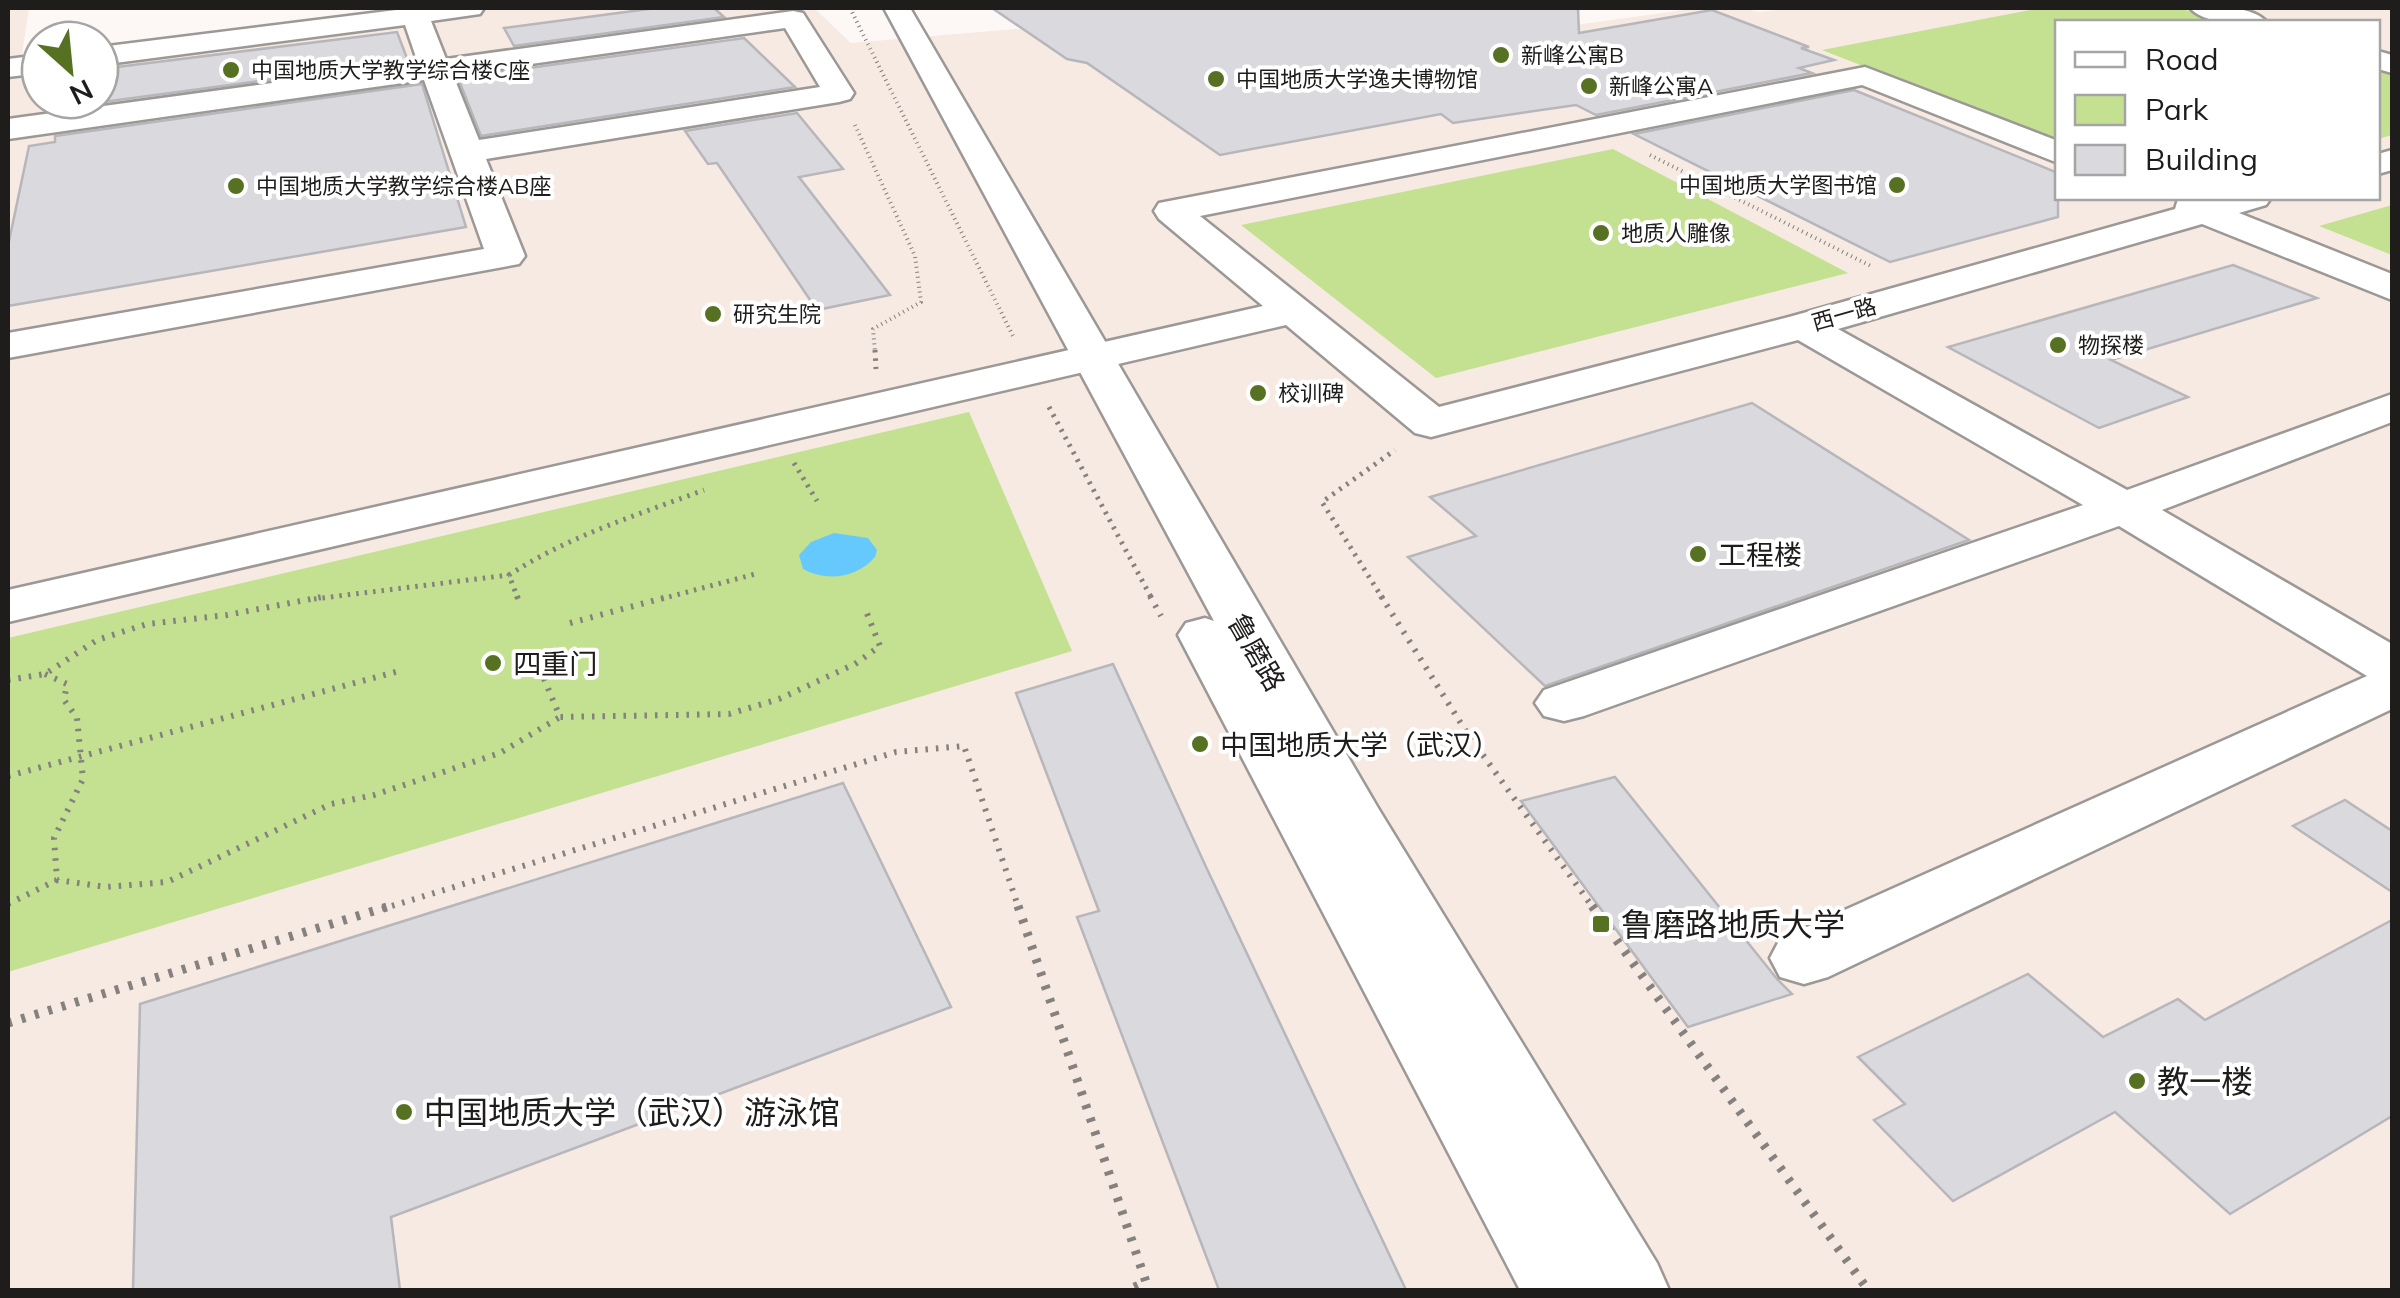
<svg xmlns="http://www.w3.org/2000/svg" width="2400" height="1298" viewBox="0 0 2400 1298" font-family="Mulish,'Noto Sans SC',sans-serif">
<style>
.built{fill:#f6eae2;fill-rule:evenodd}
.green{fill:#c3e190}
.water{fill:#66c9fd}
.building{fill:#dad9de;stroke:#b7b6bb;stroke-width:2.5}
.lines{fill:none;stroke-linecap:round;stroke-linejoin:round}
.minor-casing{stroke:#9c9895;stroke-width:5}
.major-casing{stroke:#9c9895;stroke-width:5}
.path-far3{stroke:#85817f;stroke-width:4;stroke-dasharray:1 4;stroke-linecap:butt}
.path-far2{stroke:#85817f;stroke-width:5;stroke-dasharray:2.5 6;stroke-linecap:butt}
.path-far1{stroke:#85817f;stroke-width:6;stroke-dasharray:2.5 8;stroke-linecap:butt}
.path{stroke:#85817f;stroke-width:9;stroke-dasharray:4 10;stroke-linecap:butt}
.minor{fill:#fff;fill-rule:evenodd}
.major{fill:#fff;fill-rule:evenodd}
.poi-dot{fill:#577123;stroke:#fff;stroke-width:4}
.labels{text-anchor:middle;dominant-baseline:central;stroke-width:8;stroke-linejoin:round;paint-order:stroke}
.far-poi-label{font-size:22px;fill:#1f1d1c;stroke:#fff;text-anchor:start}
.far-street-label{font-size:22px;fill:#1f1d1c;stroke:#fff}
.poi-label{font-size:28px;fill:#1f1d1c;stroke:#fff;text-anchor:start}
.street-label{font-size:28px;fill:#1f1d1c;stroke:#fff}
.near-poi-label{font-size:32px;fill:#1f1d1c;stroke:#fff;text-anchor:start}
</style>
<rect width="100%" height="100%" fill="#fdf8f5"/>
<path class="built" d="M8,8h21l-8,53 19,-2v41h60v-49l329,-43h385l37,35 388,-33 293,21 166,-23h44l16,4 41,-4h593v1282h-2384zM2058,22h320v176h-320z"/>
<g class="green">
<polygon points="2040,8 2178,8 2228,22 2058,22 2057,142 1822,50"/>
<polygon points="2378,68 2392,72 2392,135 2378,139"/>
<polygon points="1613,149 1848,273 1436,378 1241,225"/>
<polygon points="2392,205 2392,255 2319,226"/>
<polygon points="969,412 1072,651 8,972 8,638"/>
</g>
<path class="water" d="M834,533l34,5 9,12 -2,7c-18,21 -48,25 -72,12l-4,-14 12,-13z"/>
<g class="building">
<polygon points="656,8 714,8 724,17 514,46 504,28"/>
<polygon points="992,8 1578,8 1579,33 1712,10 1809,47 1801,48 1834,60 1799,68 1812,73 1596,115 1576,105 1453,123 1441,114 1220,155 1087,63 1067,59"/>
<polygon points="397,32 408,61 58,108 59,100 100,100 100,70 109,68"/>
<polygon points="744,38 795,87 481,136 458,78"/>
<polygon points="422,84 466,227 8,306 8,246 29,146 55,142 55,136"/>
<polygon points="1854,90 2058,173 2058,217 1890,262 1634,134"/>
<polygon points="797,113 843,169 799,177 890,295 817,310 717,163 708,164 685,131"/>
<polygon points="2233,265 2317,298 2111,360 2188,397 2099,428 1948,347"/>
<polygon points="1752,403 1969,540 1545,686 1408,557 1476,536 1430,497"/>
<polygon points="1113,664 1207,869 1406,1290 1219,1290 1077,917 1099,911 1016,693"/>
<polygon points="1615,777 1777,979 1792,994 1688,1027 1521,801"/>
<polygon points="843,783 951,1007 391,1217 400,1290 133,1290 140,1004"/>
<polygon points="2345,800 2392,831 2392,892 2293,826"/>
<polygon points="2392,920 2392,1116 2230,1214 2115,1112 1953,1201 1874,1120 1905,1104 1858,1057 2028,974 2103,1037 2178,999 2205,1020"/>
</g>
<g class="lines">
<defs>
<g id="minor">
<path d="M412,8h72l-4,6 -49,7 15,38 347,-48 10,2 51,80 -4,6 -11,3 -353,57 39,97 -6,8 -511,94v-25l476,-84 -60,-169 -416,59v-20l410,-56 -13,-38 -305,40v-18zM785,28l35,59 -341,53 -26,-65z"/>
<path d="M2190,8c23,-1 60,-4 77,14 -24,1 -60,4 -77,-14z"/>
<polygon points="2378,51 2392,55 2392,73 2378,69"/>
<polygon points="40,55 40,73 8,77 8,59"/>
<polygon points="1865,67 2058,141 2058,163 1862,85 1200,216 1439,407 1789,317 2175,209 2178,199 2186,198 2271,198 2266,205 2239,213 2392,274 2392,300 2202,224 1838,329 2127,490 2392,394 2392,422 2162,510 2392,644 2392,709 1828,977 1804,984 1780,977 1770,958 1780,939 2367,676 2119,526 1584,716 1564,721 1544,716 1535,703 1544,690 2083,505 1798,340 1431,437 1415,433 1286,325 8,622 8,590 1263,306 1159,219 1154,211 1159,203"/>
<polygon points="2392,150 2392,170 2378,174 2378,154"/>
</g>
<polygon id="major" points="884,8 910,8 1378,808 1657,1263 1669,1290 1520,1290 1178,635 1186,623 1205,618 1214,621"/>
</defs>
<use href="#minor" class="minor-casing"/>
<use href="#major" class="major-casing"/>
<g class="path-far3">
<polyline points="850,8 1014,338"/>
<polyline points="855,125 915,256 921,302 873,329 875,352"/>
<polyline points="1650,155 1871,266"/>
</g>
<g class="path-far2">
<polyline points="875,350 876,369"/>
<polyline points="1049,407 1152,599"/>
<polyline points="794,463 817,501"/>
<polyline points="314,599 509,575"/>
<path d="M518,599l-9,-24c60,-39 128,-60 195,-85"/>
<polyline points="661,599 759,573"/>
<polyline points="1383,599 1322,502 1395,450"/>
</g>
<g class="path-far1">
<polyline points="517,596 520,605"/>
<polyline points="1150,596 1161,616"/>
<polyline points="1381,596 1467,733 1594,909"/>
<polyline points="570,623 671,596"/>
<polyline points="540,669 560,717 729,714 779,699 855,664 880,646 866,611"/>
<polyline points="45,674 67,684 64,700 77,718 83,779 54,838 57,880 106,887 167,882 331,804 374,795 500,753 560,717"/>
<polyline points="8,680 45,674 97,640 147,624 227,615 327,596"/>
<polyline points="8,776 403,670"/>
<polyline points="8,904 57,880"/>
<polyline points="382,909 896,752 964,746 1019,909"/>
</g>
<g class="path">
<polyline points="1018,906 1146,1282 1128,1290"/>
<polyline points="1592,906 1868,1290"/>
<polyline points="8,1023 390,906"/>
</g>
<use href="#minor" class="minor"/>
<use href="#major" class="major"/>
</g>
<g class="poi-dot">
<circle cx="1501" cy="55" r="10"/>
<circle cx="231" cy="70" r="10"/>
<circle cx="1216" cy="79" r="10"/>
<circle cx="1589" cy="86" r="10"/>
<circle cx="1897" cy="185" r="10"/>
<circle cx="236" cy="186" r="10"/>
<circle cx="1601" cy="233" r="10"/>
<circle cx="713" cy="314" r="10"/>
<circle cx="2058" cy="345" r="10"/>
<circle cx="1258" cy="393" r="10"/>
<circle cx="1698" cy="554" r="10"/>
<circle cx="493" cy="663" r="10"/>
<circle cx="1200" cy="744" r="10"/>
<rect x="1591" y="914" width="20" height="20" rx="5"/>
<circle cx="2137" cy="1081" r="10"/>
<circle cx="404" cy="1112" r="10"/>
</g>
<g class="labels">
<g class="far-poi-label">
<text x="1521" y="55">新峰公寓B</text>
<text x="251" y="70">中国地质大学教学综合楼C座</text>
<text x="1236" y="79">中国地质大学逸夫博物馆</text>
<text x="1609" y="86">新峰公寓A</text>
<text x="1877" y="185" text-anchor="end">中国地质大学图书馆</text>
<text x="256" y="186">中国地质大学教学综合楼AB座</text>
<text x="1621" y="233">地质人雕像</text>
<text x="733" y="314">研究生院</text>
<text x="2078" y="345">物探楼</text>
<text x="1278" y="393">校训碑</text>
</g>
<g class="far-street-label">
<text transform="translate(1844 314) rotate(-16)">西一路</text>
</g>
<g class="poi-label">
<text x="1718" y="554">工程楼</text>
<text x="513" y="663">四重门</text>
<text x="1220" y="744">中国地质大学（武汉）</text>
</g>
<g class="street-label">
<text transform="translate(1257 652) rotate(60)">鲁磨路</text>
</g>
<g class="near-poi-label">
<text x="1621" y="924">鲁磨路地质大学</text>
<text x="2157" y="1081">教一楼</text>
<text x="424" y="1112">中国地质大学（武汉）游泳馆</text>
</g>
</g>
<rect width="2400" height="1298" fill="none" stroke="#1f1d1c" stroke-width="20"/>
<rect x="2055" y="20" width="325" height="180" fill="#ffffff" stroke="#a5a5a4" stroke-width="2.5"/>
<rect x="2075" y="52" width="50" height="15" fill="#ffffff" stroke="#a5a5a4" stroke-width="2.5"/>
<text x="2145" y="70" font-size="30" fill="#1f1d1c">Road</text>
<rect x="2075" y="95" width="50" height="30" fill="#c3e190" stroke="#a5a5a4" stroke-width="2.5"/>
<text x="2145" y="120" font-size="30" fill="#1f1d1c">Park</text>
<rect x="2075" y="145" width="50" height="30" fill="#dad9de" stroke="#a5a5a4" stroke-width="2.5"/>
<text x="2145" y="170" font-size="30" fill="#1f1d1c">Building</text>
<g transform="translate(70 70) rotate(153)"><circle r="48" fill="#ffffff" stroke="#a5a5a4" stroke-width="2.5"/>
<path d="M0-8L18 38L0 25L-18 38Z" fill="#577123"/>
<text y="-15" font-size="28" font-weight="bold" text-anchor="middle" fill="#1f1d1c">N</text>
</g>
</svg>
